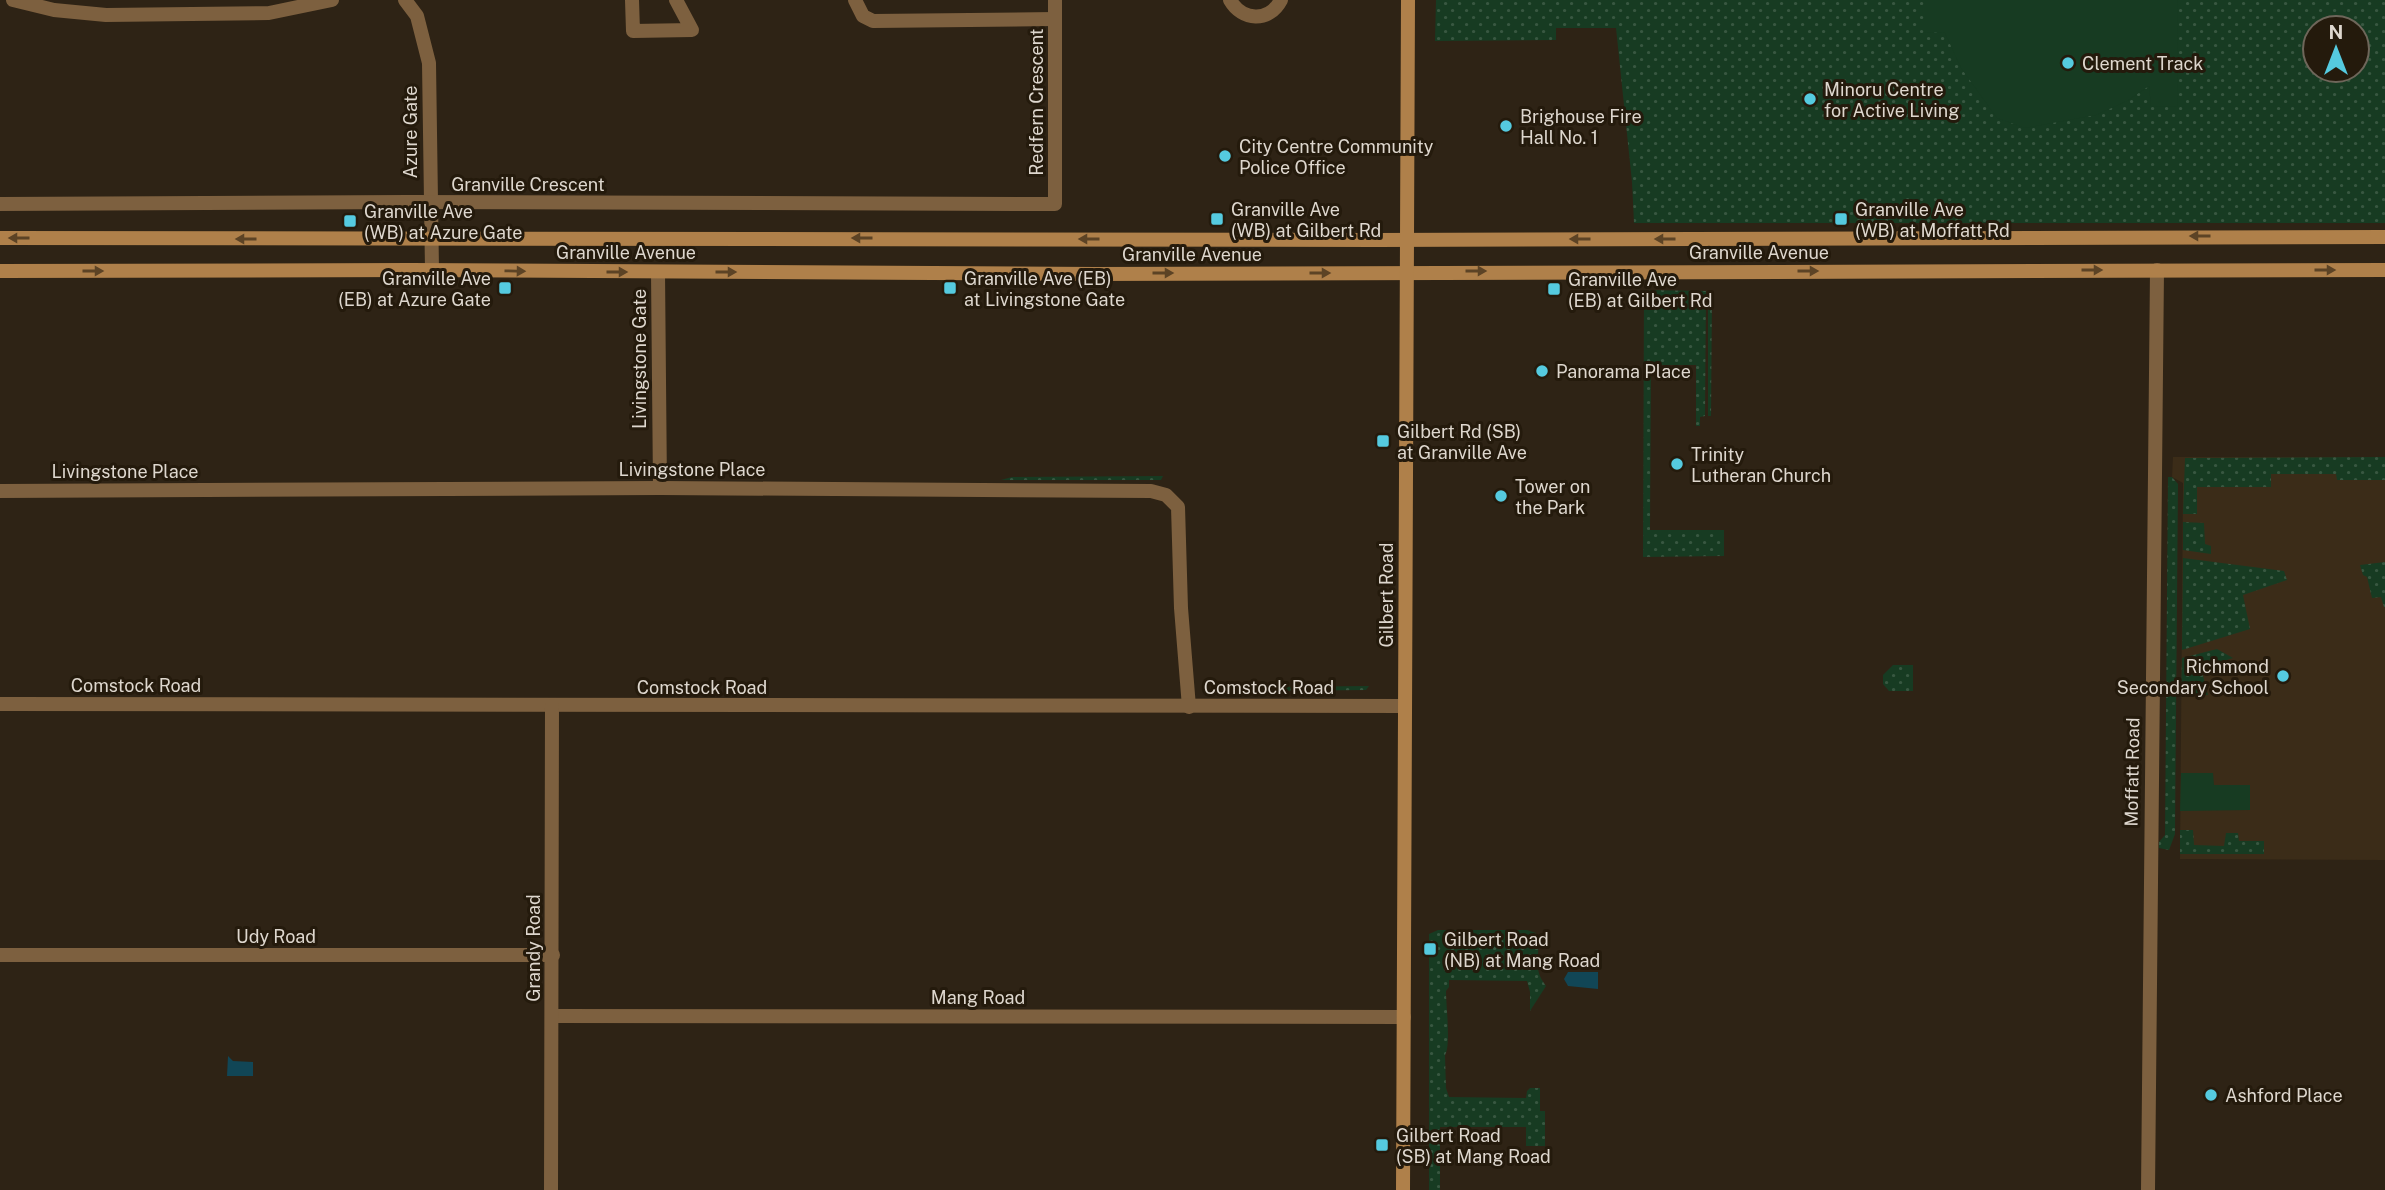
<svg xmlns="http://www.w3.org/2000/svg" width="2385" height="1190" viewBox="0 0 2385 1190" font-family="'Public Sans',sans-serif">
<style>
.built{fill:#3b2c18}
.grass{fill:url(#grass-dots);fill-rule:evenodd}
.garden{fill:#173b22}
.water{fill:#114656}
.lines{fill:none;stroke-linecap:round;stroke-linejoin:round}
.street{stroke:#7d603f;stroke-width:14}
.secondary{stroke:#af804a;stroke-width:14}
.oneway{fill:#5c4325}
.poi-dot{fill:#55cadf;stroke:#241a0c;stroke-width:2.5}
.labels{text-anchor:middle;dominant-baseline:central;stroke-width:6;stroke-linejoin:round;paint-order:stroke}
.poi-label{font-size:18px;fill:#ded7ce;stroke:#241a0c;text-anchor:start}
.street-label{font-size:18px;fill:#ded7ce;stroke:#241a0c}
</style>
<defs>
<pattern id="grass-dots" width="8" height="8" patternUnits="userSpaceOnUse" patternTransform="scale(1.75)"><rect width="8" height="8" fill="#173b22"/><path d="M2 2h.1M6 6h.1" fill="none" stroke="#385741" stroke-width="1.8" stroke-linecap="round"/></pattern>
</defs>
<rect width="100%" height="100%" fill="#2e2315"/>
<polygon class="built" points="2173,457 2385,457 2385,860 2180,859 2183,483 2172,477"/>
<g class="grass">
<path d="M1436,0h949v223h-751l-2,-41 -16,-154h-60v12l-121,1zM2315,28h42v42h-42z"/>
<polygon points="1644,290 1706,291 1705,416 1700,417 1700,426 1696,426 1696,365 1651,365 1650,530 1724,530 1724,556 1643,557"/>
<polygon points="1708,291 1712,291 1711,416 1708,416"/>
<polygon points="2385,457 2385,480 2337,480 2336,474 2271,474 2271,487 2197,487 2197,514 2183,514 2185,458"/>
<polygon points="1163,476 1161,480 1001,480 1012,477"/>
<polygon points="2168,477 2172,477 2178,484 2175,834 2169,850 2159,848 2159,842 2165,835"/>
<polygon points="2183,522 2204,523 2205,544 2211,546 2211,554 2183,550"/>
<polygon points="2183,558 2284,571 2287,580 2243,595 2250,629 2182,650"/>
<polygon points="2385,562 2385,607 2384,607 2381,597 2372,598 2367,577 2363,575 2360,565"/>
<polygon points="2217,649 2233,658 2201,668 2208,695 2181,695 2182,658"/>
<polygon points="1893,665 1913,665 1913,691 1889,691 1883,684 1883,675"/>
<polygon points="1369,686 1366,690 1261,691 1218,695 1214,691 1271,687"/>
<polygon points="2180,830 2193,830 2194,845 2224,846 2226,833 2238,833 2239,841 2264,841 2264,854 2180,854"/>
<path d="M1438,930h89l9,3c7,22 -6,32 10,53l-16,25v-19l-3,-11 -78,-1v7l-3,4c0,14 5,55 -1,64l1,33 3,9 77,1 1,-7 3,-3h10v23h5v35h-19v-19h-86v63h-11v-256z"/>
</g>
<g class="garden">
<polygon points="1924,0 2178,0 2177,107 2151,106 2149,86 2127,101 2096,115 2025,128 1997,118 1961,68 1945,33 1924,32"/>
<polygon points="2181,773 2213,773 2214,785 2250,785 2250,810 2180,811"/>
</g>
<g class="water">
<polygon points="1568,972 1598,972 1598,989 1568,986 1564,979"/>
<polygon points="228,1056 233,1061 253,1062 253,1076 227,1076"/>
</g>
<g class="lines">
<g class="street">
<polyline points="13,0 54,10 106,15 269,13 332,0"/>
<polyline points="405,0 417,16 429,63 432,270"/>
<polyline points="632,0 633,31 692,30 676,0"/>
<polyline points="855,0 863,16 873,21 1055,19"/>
<path d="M1230,0c12,21 39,23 51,0"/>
<polyline points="0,204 408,202 1055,204 1055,0"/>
<polyline points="658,272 660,488"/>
<polyline points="0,491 660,488 1151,491 1166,495 1178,507 1181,608 1189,707"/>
<polyline points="0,704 1405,706"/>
<polyline points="0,955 553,955"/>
<polyline points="552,1016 1404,1017"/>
<polyline points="551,1190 552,706"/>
<polyline points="2148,1190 2157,270"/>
</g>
<g class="secondary">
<polyline points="0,238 1376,240 2385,237"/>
<polyline points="0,271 411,270 1095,274 2385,270"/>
<polyline points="1403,1190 1408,0"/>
</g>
</g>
<defs><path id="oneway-solid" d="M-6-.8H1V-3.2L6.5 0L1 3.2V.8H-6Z" transform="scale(1.75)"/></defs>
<g class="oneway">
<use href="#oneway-solid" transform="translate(2200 236) rotate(180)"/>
<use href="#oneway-solid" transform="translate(19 238) rotate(-180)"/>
<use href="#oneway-solid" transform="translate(862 238) rotate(-180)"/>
<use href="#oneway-solid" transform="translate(246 239) rotate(-180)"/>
<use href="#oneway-solid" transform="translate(1089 239) rotate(-180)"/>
<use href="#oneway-solid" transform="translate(1580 239) rotate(180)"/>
<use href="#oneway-solid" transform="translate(1665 239) rotate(180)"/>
<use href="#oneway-solid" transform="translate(2092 270)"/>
<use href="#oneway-solid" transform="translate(2325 270)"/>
<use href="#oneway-solid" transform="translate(93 271)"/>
<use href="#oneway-solid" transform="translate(515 271) rotate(1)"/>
<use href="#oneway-solid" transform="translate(1476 271)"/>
<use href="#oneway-solid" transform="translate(1808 271)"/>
<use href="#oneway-solid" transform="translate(617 272)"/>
<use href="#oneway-solid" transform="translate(726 272)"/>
<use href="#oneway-solid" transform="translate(1163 273)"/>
<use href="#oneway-solid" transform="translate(1320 273)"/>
</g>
<g class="poi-dot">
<circle cx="2068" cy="63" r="7"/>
<circle cx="1810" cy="99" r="7"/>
<circle cx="1506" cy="126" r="7"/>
<circle cx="1225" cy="156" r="7"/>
<rect x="1210" y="212" width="14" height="14" rx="3.5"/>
<rect x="1834" y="212" width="14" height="14" rx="3.5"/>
<rect x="343" y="214" width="14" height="14" rx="3.5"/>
<rect x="498" y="281" width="14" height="14" rx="3.5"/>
<rect x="943" y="281" width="14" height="14" rx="3.5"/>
<rect x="1547" y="282" width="14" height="14" rx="3.5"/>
<circle cx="1542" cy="371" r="7"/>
<rect x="1376" y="434" width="14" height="14" rx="3.5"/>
<circle cx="1677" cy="464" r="7"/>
<circle cx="1501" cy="496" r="7"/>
<circle cx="2283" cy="676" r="7"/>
<rect x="1423" y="942" width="14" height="14" rx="3.5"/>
<circle cx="2211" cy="1095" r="7"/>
<rect x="1375" y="1138" width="14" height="14" rx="3.5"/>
</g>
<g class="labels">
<g class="poi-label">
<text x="2082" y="63">Clement Track</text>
<text x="1824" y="89">Minoru Centre<tspan x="1824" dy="21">for Active Living</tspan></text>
<text x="1520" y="116">Brighouse Fire<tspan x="1520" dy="21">Hall No. 1</tspan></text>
<text x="1239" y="146">City Centre Community<tspan x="1239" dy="21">Police Office</tspan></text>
<text x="1231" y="209">Granville Ave<tspan x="1231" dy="21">(WB) at Gilbert Rd</tspan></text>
<text x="1855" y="209">Granville Ave<tspan x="1855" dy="21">(WB) at Moffatt Rd</tspan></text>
<text x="364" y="211">Granville Ave<tspan x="364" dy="21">(WB) at Azure Gate</tspan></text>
<text x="491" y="278" text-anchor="end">Granville Ave<tspan x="491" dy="21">(EB) at Azure Gate</tspan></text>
<text x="964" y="278">Granville Ave (EB)<tspan x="964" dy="21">at Livingstone Gate</tspan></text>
<text x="1568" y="279">Granville Ave<tspan x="1568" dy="21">(EB) at Gilbert Rd</tspan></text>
<text x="1556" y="371">Panorama Place</text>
<text x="1397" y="431">Gilbert Rd (SB)<tspan x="1397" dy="21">at Granville Ave</tspan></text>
<text x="1691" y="454">Trinity<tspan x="1691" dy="21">Lutheran Church</tspan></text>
<text x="1515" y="486">Tower on<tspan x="1515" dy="21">the Park</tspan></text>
<text x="2269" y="666" text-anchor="end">Richmond<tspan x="2269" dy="21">Secondary School</tspan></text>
<text x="1444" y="939">Gilbert Road<tspan x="1444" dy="21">(NB) at Mang Road</tspan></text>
<text x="2225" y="1095">Ashford Place</text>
<text x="1396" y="1135">Gilbert Road<tspan x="1396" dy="21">(SB) at Mang Road</tspan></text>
</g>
<g class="street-label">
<text transform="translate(1036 102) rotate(-90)">Redfern Crescent</text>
<text transform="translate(410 132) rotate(-90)">Azure Gate</text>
<text x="528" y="184">Granville Crescent</text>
<text x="626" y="252">Granville Avenue</text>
<text x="1759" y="252">Granville Avenue</text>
<text x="1192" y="254">Granville Avenue</text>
<text transform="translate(639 359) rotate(-90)">Livingstone Gate</text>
<text x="692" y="469">Livingstone Place</text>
<text x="125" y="471">Livingstone Place</text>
<text transform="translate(1386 595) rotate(-90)">Gilbert Road</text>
<text x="136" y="685">Comstock Road</text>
<text x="702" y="687">Comstock Road</text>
<text x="1269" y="687">Comstock Road</text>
<text transform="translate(2132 772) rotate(-89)">Moffatt Road</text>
<text x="276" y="936">Udy Road</text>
<text transform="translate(533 948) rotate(-90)">Grandy Road</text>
<text x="978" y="997">Mang Road</text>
</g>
</g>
<g transform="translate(2336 49)"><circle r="33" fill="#241a0c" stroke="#6e665a" stroke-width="2"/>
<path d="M0-5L12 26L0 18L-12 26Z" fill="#55cadf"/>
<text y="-10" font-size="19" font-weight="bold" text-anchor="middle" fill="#ded7ce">N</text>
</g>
</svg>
